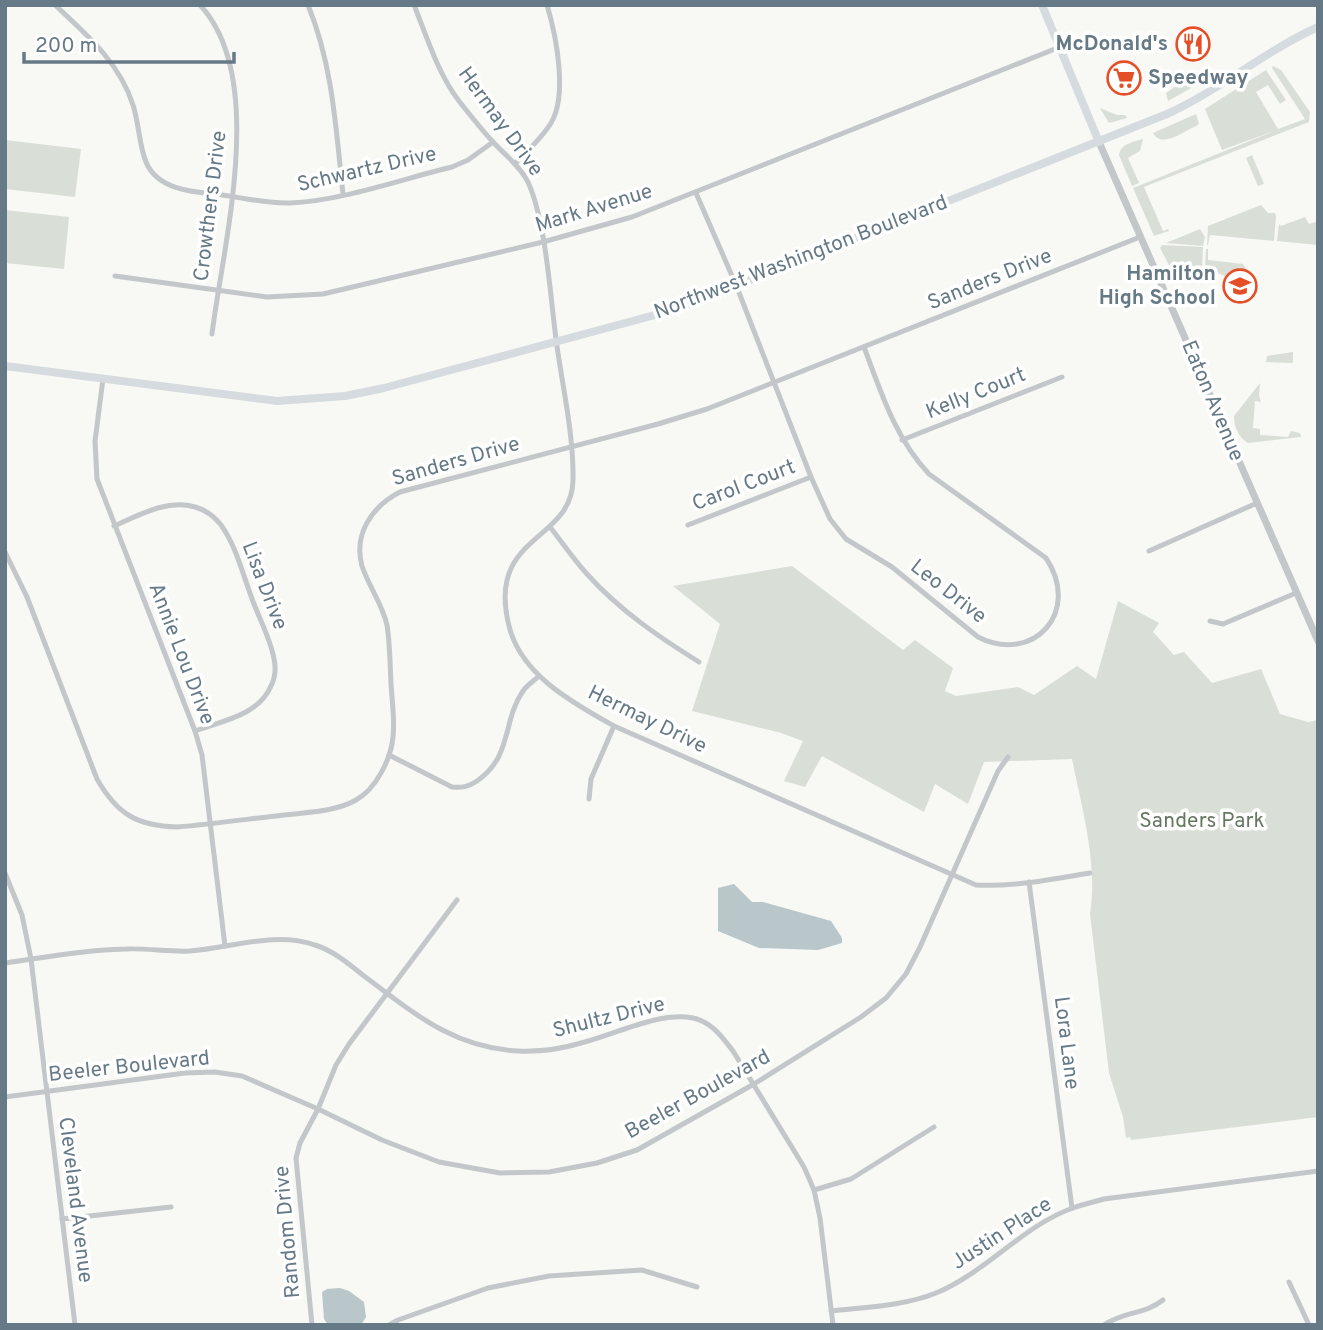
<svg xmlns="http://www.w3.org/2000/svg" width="1323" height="1330" viewBox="0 0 1323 1330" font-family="Overpass,sans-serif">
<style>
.green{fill:#d9dfd6}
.water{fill:#b9c6ca}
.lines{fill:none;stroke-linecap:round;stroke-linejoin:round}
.minor{stroke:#c3c7ca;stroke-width:5}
.tertiary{stroke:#c3c7ca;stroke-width:7}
.secondary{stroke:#d6dbdf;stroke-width:8}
.labels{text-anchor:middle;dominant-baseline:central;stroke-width:7;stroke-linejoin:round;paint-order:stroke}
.poi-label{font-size:21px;font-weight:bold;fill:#667986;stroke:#fff;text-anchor:end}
.street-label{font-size:21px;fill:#667986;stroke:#fff}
.park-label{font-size:21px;fill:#667861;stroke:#fff}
</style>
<rect width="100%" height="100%" fill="#f8f8f5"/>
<g class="green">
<polygon points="1273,66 1281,70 1310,112 1309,122 1144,187 1163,231 1168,229 1169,231 1154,236 1133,188 1277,130 1222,150 1205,109 1266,70 1286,100 1280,104 1268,85 1256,92 1278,129 1305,119 1272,68"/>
<polygon points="1184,81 1190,81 1193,87 1168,101 1166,93"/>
<polygon points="1100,108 1117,115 1125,115 1127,118 1109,123"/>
<path d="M1196,114l3,10 -3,2c-12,5 -34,23 -43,7z"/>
<path d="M1143,139l-3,12 -12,7 11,25 -7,3 -13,-31c2,-12 15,-13 24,-16z"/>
<polygon points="5,140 81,149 75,197 5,189"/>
<polygon points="1252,155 1264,184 1258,186 1246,158"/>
<polygon points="1261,205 1268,213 1275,213 1276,216 1274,241 1210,235 1208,245 1207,245 1208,226"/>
<polygon points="5,210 69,217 64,269 5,263"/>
<polygon points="1305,217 1309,224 1318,221 1318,245 1277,241 1279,224 1281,226"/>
<polygon points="1200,229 1205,237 1203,246 1166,243"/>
<polygon points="1162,245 1203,247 1202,268 1169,265 1160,248"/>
<polygon points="1206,249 1208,249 1208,260 1243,264 1246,269 1241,277 1230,278 1205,268"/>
<polygon points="1293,352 1293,363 1266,362 1267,356"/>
<path d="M1260,383l-1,13 2,6 -6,-1 -2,27 7,1v6l28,2 3,-6 9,2 1,4 -53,6c-9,-5 -14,-16 -14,-27z"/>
<path d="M792,566l111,84 12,-10 38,28 -8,23 11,5 62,-9 16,8 43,-29 19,13 22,-78 41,22 -6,9 21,23 10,-3 28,31 49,-14 19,45 28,8 10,-2v397l-187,23 -1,-3 -4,1 -3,-21 -14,-44 -19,-159c8,-51 -8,-105 -18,-155l-88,3 -16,42 -33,-20 -11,28 -102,-56 -17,31 -21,-6 19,-40 -22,-8 -89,-22 28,-87 -47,-38z"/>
</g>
<g class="water">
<polygon points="734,884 752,902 763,902 831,921 842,938 842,943 818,950 759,948 718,931 718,888"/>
<polygon points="340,1288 349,1291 364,1302 366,1317 361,1325 328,1325 324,1319 322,1292 327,1289"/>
</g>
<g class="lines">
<g class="minor">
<path d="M55,5c31,29 65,58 78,100 6,18 6,40 13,57 11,27 45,30 69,32 25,3 51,10 75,9 51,-2 112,-24 162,-36l16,-7 25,-18"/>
<path d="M200,5c68,73 23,239 12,329"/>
<path d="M308,5c25,61 28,125 35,189"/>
<path d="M414,5c13,32 24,69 45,96 11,14 22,28 34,41 12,13 27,24 35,40 18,40 22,112 28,157 6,46 18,95 17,142 -2,62 -87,53 -64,145 12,49 64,77 105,100l362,159c38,2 77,-6 114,-12"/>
<path d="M515,164c12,-13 27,-26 36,-41 17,-28 5,-88 -4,-118"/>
<path d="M696,193l40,92 75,192 19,42 16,20 46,28 86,70c55,28 104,-25 68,-79l-117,-84c-34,-36 -48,-82 -65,-127"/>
<polyline points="115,276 267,297 323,294 543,242 632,217 1060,47"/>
<polyline points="103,379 95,441 97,479 195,731 202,755 225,946"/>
<polyline points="902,440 1062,377"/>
<polyline points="688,525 811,477"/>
<path d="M114,526c25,-11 53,-27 81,-19 11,3 19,9 26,18 16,22 23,54 33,79 7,18 17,37 20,55 2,9 1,19 -3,27 -12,29 -49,35 -76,45"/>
<path d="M550,527c12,15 24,33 37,47 32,36 72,63 112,88"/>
<polyline points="1149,551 1257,503"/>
<path d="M5,552l22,45 70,182c20,35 40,47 80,48 36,-3 71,-8 107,-12 24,-3 51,-3 72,-15 20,-11 35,-41 37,-63 2,-17 -1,-36 -2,-53 -1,-20 -1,-40 -4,-59 -5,-22 -18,-38 -25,-59 -9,-33 11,-60 38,-74l258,-68 49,-15 433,-172"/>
<polyline points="1210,621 1223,624 1296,593"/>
<path d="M389,755l63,32c10,1 16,0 25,-6 36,-25 25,-60 46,-90 4,-6 11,-10 16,-15"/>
<polyline points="589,799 591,779 614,726"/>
<polyline points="5,873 22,915 31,959 75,1325"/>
<polyline points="1029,882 1072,1208"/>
<path d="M5,963c40,-6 81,-13 121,-14 21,-1 42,3 64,2 41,-3 85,-20 125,-6 19,6 34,19 49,31 50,37 89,72 154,75 21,1 43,-2 63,-8 33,-8 79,-32 112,-25 19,4 29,19 40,33l71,116 10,23 6,28 13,107"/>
<polyline points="5,1097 185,1073 215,1072 242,1076 318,1109 382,1140 439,1162 500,1173 549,1172 597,1163 637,1150 754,1084 861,1017 886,998 906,974 920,947 998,771 1008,757"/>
<polyline points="814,1190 851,1179 934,1127"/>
<polyline points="62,1219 171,1207"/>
<polyline points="1289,1282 1309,1325"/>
<path d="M831,1311c35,-4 73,-5 105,-18 49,-20 88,-68 137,-85 10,-4 21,-6 31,-9l214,-28"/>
<polyline points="312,1325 296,1158 300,1143 318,1109 336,1065 349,1044 457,900"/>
<polyline points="389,1325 398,1320 488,1288 549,1276 642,1270 697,1287"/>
<path d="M1104,1325c20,-14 40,-10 59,-25"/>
</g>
<polyline class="tertiary" points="1099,142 1318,641"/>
<g class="secondary">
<polyline points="1042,5 1099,142"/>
<path d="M5,366l272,35 68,-5 39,-8 293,-79 490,-195c53,-24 98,-63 151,-87"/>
</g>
</g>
<defs>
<symbol id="restaurant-ring" viewBox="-11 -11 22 22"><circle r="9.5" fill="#fff" stroke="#e54f27" stroke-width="1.5"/><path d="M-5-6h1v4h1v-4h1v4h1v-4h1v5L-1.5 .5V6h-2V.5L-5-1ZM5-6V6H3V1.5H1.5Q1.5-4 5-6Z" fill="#e54f27"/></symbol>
<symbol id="supermarket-ring" viewBox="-11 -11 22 22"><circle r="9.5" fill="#fff" stroke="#e54f27" stroke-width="1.5"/><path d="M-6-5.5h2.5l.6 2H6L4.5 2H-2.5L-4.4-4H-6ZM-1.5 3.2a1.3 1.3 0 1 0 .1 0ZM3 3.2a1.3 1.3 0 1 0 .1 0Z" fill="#e54f27"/></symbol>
<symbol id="school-ring" viewBox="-11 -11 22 22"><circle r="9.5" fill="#fff" stroke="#e54f27" stroke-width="1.5"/><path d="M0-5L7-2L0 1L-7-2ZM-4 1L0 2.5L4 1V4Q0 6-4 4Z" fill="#e54f27"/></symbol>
</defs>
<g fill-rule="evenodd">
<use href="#restaurant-ring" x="1174" y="25" width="38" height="38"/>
<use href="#supermarket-ring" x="1105" y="59" width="38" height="38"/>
<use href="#school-ring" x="1221" y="267" width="38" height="38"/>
</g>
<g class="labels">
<g class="poi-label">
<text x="1168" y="44">McDonald's</text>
<text x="1148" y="78" text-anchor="start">Speedway</text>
<text x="1216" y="274">Hamilton<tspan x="1216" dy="24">High School</tspan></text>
</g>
<g class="street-label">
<text transform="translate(500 122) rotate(54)">Hermay Drive</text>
<text transform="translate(367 170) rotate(-13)">Schwartz Drive</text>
<text transform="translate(211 206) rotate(-83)">Crowthers Drive</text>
<text transform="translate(594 209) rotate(-17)">Mark Avenue</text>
<text transform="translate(801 258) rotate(-21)">Northwest Washington Boulevard</text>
<text transform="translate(990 280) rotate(-22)">Sanders Drive</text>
<text transform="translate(976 394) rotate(-22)">Kelly Court</text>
<text transform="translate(1212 401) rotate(67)">Eaton Avenue</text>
<text transform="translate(456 462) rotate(-16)">Sanders Drive</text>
<text transform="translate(744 486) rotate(-21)">Carol Court</text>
<text transform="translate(264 586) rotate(69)">Lisa Drive</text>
<text transform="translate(948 592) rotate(38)">Leo Drive</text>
<text transform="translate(181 654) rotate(69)">Annie Lou Drive</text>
<text transform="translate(647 720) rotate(26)">Hermay Drive</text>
<text transform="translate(609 1018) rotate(-14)">Shultz Drive</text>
<text transform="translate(1066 1043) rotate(83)">Lora Lane</text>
<text transform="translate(129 1067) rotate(-6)">Beeler Boulevard</text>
<text transform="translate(698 1095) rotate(-29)">Beeler Boulevard</text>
<text transform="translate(75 1200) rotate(83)">Cleveland Avenue</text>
<text transform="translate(288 1232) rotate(-95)">Random Drive</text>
<text transform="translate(1002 1234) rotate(-33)">Justin Place</text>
</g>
<g class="park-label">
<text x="1202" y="821">Sanders Park</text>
</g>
</g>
<rect width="1323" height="1330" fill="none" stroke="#667986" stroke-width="14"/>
<path d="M24 52v10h210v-10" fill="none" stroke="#667986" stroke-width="3.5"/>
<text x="35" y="52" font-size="21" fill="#667986" stroke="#ffffff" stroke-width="5" paint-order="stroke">200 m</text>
</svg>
